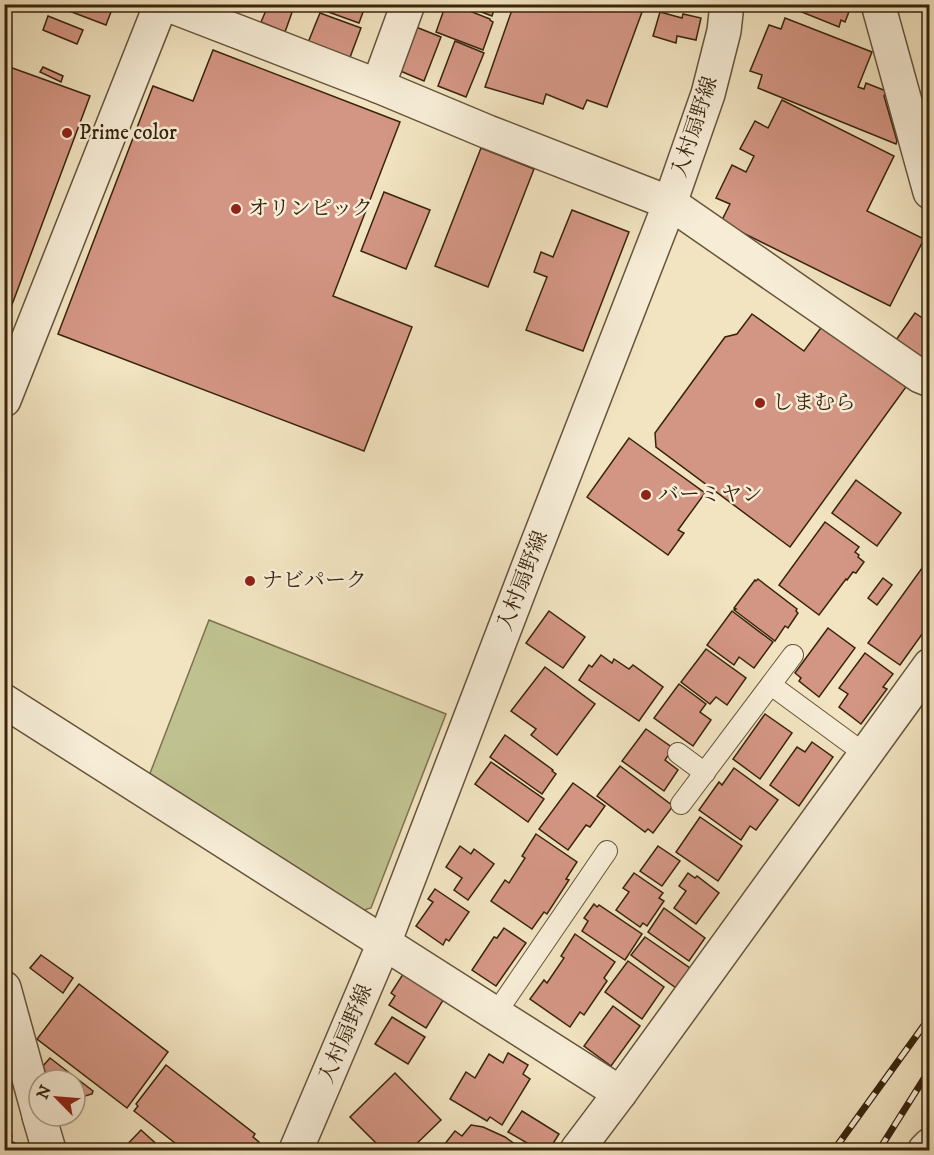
<svg xmlns="http://www.w3.org/2000/svg" width="934" height="1155" viewBox="0 0 934 1155" font-family="'IM FELL DW Pica','Noto Serif JP',serif">
<style>
.green{fill:#bfc290;stroke:#7c734e;stroke-width:1.5}
.building{fill:#d49684;stroke:#38240d;stroke-width:1.5}
.lines{fill:none;stroke-linecap:round;stroke-linejoin:round}
.service-casing{stroke:#66543a;stroke-width:22}
.minor-casing{stroke:#66543a;stroke-width:36}
.tertiary-casing{stroke:#66543a;stroke-width:36}
.service{stroke:#f7edd7;stroke-width:20}
.minor{stroke:#f7edd7;stroke-width:33}
.tertiary{stroke:#f7edd7;stroke-width:33}
.rail-casing{stroke:#38240d;stroke-width:7}
.rail{stroke:#f7edd7;stroke-width:4.5;stroke-dasharray:14;stroke-linecap:butt}
.poi-dot{fill:#8f2418;stroke:#f7edd7;stroke-width:2}
.labels{text-anchor:middle;dominant-baseline:central;stroke-width:5;stroke-linejoin:round;paint-order:stroke}
.street-label{font-size:21px;fill:#38240d;stroke:#f7edd7}
.poi-label{font-size:21px;fill:#38240d;stroke:#f7edd7;text-anchor:start}
</style>
<rect width="100%" height="100%" fill="#f2e4c1"/>
<filter id="stains"><feTurbulence type="fractalNoise" baseFrequency=".00333" numOctaves="4"/><feColorMatrix values="0 0 0 0 .2 0 0 0 0 .09 0 0 0 0 .02 0 0 0 .5 -.17"/></filter>
<radialGradient id="worn" r=".72"><stop offset=".6" stop-color="#630" stop-opacity="0"/><stop offset="1" stop-color="#630" stop-opacity=".3"/></radialGradient>
<polygon class="green" points="209,620 446,714 371,908 361,911 149,776"/>
<g class="building">
<polygon points="66,4 114,4 106,25 64,9"/>
<polygon points="263,4 295,4 285,32 261,22 267,8 262,6"/>
<polygon points="322,4 366,4 359,23 320,9"/>
<polygon points="446,4 452,4 490,19 490,20 493,22 483,50 436,32"/>
<polygon points="460,4 496,4 492,16"/>
<polygon points="514,4 645,4 607,107 587,100 583,109 546,94 543,104 485,87"/>
<polygon points="782,4 852,4 845,22 841,20 839,27"/>
<polygon points="660,12 682,18 683,14 701,18 696,40 677,36 676,43 653,36"/>
<polygon points="320,13 361,28 349,60 307,45"/>
<polygon points="48,16 83,30 77,44 43,30"/>
<polygon points="785,18 872,52 858,87 864,89 866,83 886,91 884,96 897,141 896,144 758,88 762,75 750,71 769,25 781,29"/>
<polygon points="411,25 441,37 424,81 398,70"/>
<polygon points="455,41 484,53 466,97 438,86"/>
<polygon points="213,50 400,122 333,296 412,327 364,451 58,334 153,86 193,101"/>
<polygon points="4,65 90,96 4,326"/>
<polygon points="43,67 63,76 61,82 40,72"/>
<polygon points="782,100 894,156 867,211 924,239 890,306 721,222 730,204 716,198 732,165 746,172 754,156 740,149 755,121 768,128"/>
<polygon points="481,148 534,169 488,287 435,266"/>
<polygon points="384,192 430,210 406,269 361,251"/>
<polygon points="572,210 629,232 583,351 526,330 547,277 534,272 541,252 553,257"/>
<polygon points="915,313 930,323 930,361 928,362 896,340"/>
<polygon points="752,314 804,351 823,325 906,387 790,547 656,447 655,433 725,337 737,334"/>
<polygon points="629,438 705,493 678,530 684,533 668,555 587,497"/>
<polygon points="856,480 901,513 877,546 832,513"/>
<polygon points="825,522 859,547 855,552 859,555 858,557 864,562 856,573 853,572 847,580 846,579 819,615 779,585"/>
<polygon points="930,557 930,623 900,665 868,643"/>
<polygon points="883,578 892,585 877,605 868,598"/>
<polygon points="758,579 797,609 796,611 798,613 788,628 785,626 775,641 734,610 736,609 734,608 755,580 756,581"/>
<polygon points="549,611 585,637 563,668 526,643"/>
<polygon points="732,611 773,642 754,668 739,657 734,665 707,645"/>
<polygon points="828,628 855,648 819,697 799,681 801,678 795,673"/>
<polygon points="706,649 746,678 727,705 716,697 710,704 681,682"/>
<polygon points="865,653 893,674 883,687 887,689 861,724 839,707 848,694 839,688"/>
<polygon points="601,655 612,663 614,659 629,669 633,665 663,687 639,721 579,680 589,665 592,667"/>
<polygon points="545,667 595,704 557,755 531,735 536,729 511,711"/>
<polygon points="679,684 706,704 700,712 711,720 693,746 654,718"/>
<polygon points="765,714 792,733 760,779 733,759"/>
<polygon points="646,729 673,748 665,760 678,770 664,791 622,761"/>
<polygon points="505,735 553,770 552,771 556,774 542,794 490,757"/>
<polygon points="812,742 833,757 799,806 770,785 797,747 805,752"/>
<polygon points="491,762 544,799 528,822 475,784"/>
<polygon points="620,766 673,806 653,833 648,829 645,832 597,796"/>
<polygon points="734,768 778,800 756,830 750,826 741,840 699,810 719,782 722,785"/>
<polygon points="573,783 605,806 590,827 586,825 568,850 539,829"/>
<polygon points="700,817 742,846 718,881 676,852"/>
<polygon points="536,834 577,862 566,879 569,880 547,914 544,912 532,929 491,901 505,880 509,883 525,858 522,856"/>
<polygon points="460,846 471,854 474,849 494,864 468,900 454,890 462,878 446,867"/>
<polygon points="658,846 680,861 662,886 640,871"/>
<polygon points="634,873 663,893 659,898 664,901 647,926 643,923 640,927 616,910 629,892 623,888"/>
<polygon points="688,873 695,878 697,876 719,893 696,924 674,908 686,891 679,886"/>
<polygon points="435,889 469,912 449,941 446,939 443,945 416,926 433,902 428,899"/>
<polygon points="594,904 597,907 599,905 642,934 625,960 582,931 588,921 584,918"/>
<polygon points="664,908 705,938 689,961 648,932"/>
<polygon points="504,928 526,943 496,986 472,970 494,937 497,938"/>
<polygon points="575,934 615,962 604,978 607,981 584,1015 580,1012 570,1027 530,999 544,980 547,983 564,958 561,956"/>
<polygon points="645,937 690,968 676,988 631,955"/>
<polygon points="41,955 73,978 63,993 30,968"/>
<polygon points="628,961 664,987 642,1019 605,992"/>
<polygon points="405,971 445,997 426,1028 389,1005 395,996 391,993"/>
<polygon points="79,984 168,1052 127,1108 37,1039"/>
<polygon points="613,1006 640,1026 611,1066 584,1046"/>
<polygon points="392,1017 425,1037 408,1064 375,1044"/>
<polygon points="508,1053 528,1065 523,1074 530,1079 502,1125 490,1117 487,1121 450,1099 466,1072 475,1078 489,1054 503,1063"/>
<polygon points="50,1058 93,1091 92,1094 75,1099 75,1080 48,1080 43,1066"/>
<polygon points="166,1065 255,1134 253,1137 259,1142 252,1150 184,1150 134,1111 138,1106 136,1104"/>
<polygon points="395,1073 441,1120 410,1150 383,1150 350,1117"/>
<polygon points="522,1111 559,1134 549,1150 539,1150 508,1132"/>
<polygon points="471,1125 483,1127 505,1137 523,1150 440,1150 455,1131 462,1136"/>
<polygon points="141,1130 162,1149 161,1150 122,1150"/>
<polygon points="4,1133 12,1136 10,1141 22,1146 21,1150 4,1150"/>
</g>
<g class="lines">
<defs>
<g id="service">
<polyline points="771,685 865,754"/>
<polyline points="678,753 705,773"/>
<polyline points="681,804 793,655"/>
<polyline points="496,1013 607,851"/>
</g>
<g id="minor">
<polyline points="166,4 378,86 488,132 670,203 920,376 930,380"/>
<polyline points="878,4 930,192"/>
<polyline points="378,86 408,4"/>
<polyline points="4,400 161,4"/>
<polyline points="4,701 620,1093"/>
<polyline points="4,988 39,1115"/>
<polyline points="39,1116 49,1150"/>
<polyline points="577,1150 620,1093 930,665"/>
<polyline points="925,1150 930,1145"/>
</g>
<polyline id="tertiary" points="296,1150 384,943 529,565 670,203 708,94 724,31 727,4"/>
</defs>
<use href="#service" class="service-casing"/>
<use href="#minor" class="minor-casing"/>
<use href="#tertiary" class="tertiary-casing"/>
<use href="#service" class="service"/>
<use href="#minor" class="minor"/>
<use href="#tertiary" class="tertiary"/>
<defs>
<g id="rail">
<polyline points="834,1150 930,1017"/>
<polyline points="879,1150 930,1069"/>
</g>
</defs>
<use href="#rail" class="rail-casing"/>
<use href="#rail" class="rail"/>
</g>
<g class="poi-dot">
<circle cx="67" cy="133" r="6"/>
<circle cx="236" cy="209" r="6"/>
<circle cx="760" cy="403" r="6"/>
<circle cx="646" cy="495" r="6"/>
<circle cx="250" cy="581" r="6"/>
</g>
<g class="labels">
<g class="street-label">
<text transform="translate(695 127) rotate(-72)">入村扇野線</text>
<text transform="translate(523 581) rotate(-69)">入村扇野線</text>
<text transform="translate(346 1034) rotate(-67)">入村扇野線</text>
</g>
<g class="poi-label">
<text x="79" y="133">Prime color</text>
<text x="248" y="209">オリンピック</text>
<text x="772" y="403">しまむら</text>
<text x="658" y="495">バーミヤン</text>
<text x="262" y="581">ナビパーク</text>
</g>
</g>
<rect width="934" height="1155" fill="none" stroke="#f2e4c1" stroke-width="24"/>
<rect x="6" y="6" width="922" height="1143" fill="none" stroke="#38240d" stroke-width="3"/>
<rect x="12" y="12" width="910" height="1131" fill="none" stroke="#38240d" stroke-width="1.5"/>
<g transform="translate(57 1098) rotate(295)"><circle r="28" fill="#f7edd7" stroke="#ab9d86" stroke-width="1.5"/>
<path d="M0-4.5L10 22L0 15L-10 22Z" fill="#8f2418"/>
<text y="-9" font-size="16" font-weight="bold" text-anchor="middle" fill="#38240d">N</text>
</g>
<rect width="100%" height="100%" filter="url(#stains)"/>
<rect width="100%" height="100%" fill="url(#worn)"/>
</svg>
